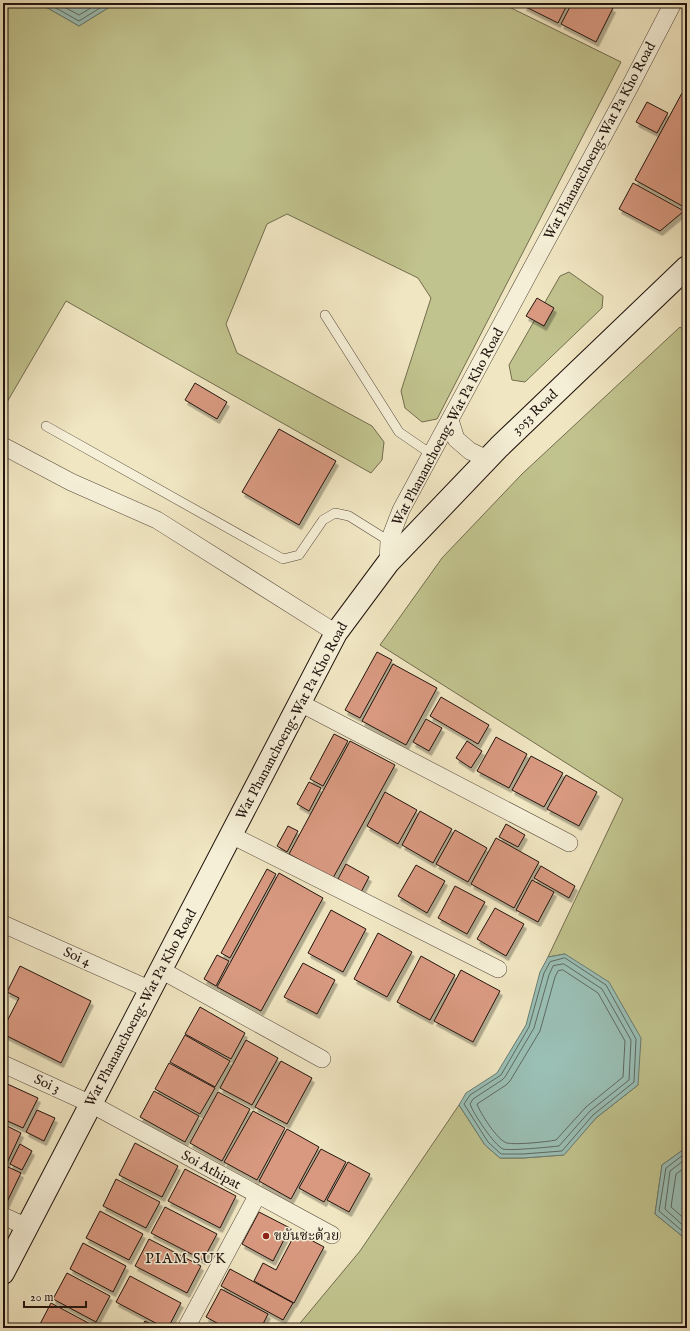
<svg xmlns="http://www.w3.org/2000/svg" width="690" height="1331" viewBox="0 0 690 1331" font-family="'IM FELL English','Noto Serif Thai',serif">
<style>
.green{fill:#c1c38e;stroke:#726c4e}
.water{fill:#9abfb5;stroke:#6a7b72}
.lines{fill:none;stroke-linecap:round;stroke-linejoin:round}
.shore{stroke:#5e6a62;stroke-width:1}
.building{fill:#d89980;stroke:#22140e;filter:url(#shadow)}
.lane-casing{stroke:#56483b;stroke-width:10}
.street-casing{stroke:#56483b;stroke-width:18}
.secondary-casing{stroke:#22140e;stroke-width:24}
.lane{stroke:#f5efd7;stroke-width:9}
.street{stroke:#f5efd7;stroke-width:17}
.secondary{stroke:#f5efd7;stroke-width:22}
.poi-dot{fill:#8f2418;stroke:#f5efd7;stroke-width:1.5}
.labels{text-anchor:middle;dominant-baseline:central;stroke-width:3;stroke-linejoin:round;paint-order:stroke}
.street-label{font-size:14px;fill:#22140e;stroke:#f5efd7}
.poi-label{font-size:14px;fill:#22140e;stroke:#f5efd7;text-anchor:start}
.neighbourhood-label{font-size:15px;letter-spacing:1px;fill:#22140e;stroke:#f5efd7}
</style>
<defs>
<filter id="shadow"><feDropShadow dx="2.5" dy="4.5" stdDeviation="0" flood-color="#0004"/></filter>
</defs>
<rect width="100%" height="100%" fill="#f0e6c2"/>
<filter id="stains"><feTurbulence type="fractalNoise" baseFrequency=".005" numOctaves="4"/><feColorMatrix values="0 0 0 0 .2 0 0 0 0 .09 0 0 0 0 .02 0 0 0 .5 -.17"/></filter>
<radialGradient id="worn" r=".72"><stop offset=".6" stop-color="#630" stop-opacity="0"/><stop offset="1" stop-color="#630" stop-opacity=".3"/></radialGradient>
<g class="green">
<polygon points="3,3 39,3 79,26 116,3 501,3 621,62 437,419 422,422 405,408 401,391 431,298 418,278 287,214 267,224 226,324 237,353 372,426 384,442 382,460 371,473 66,301 3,409"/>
<polygon points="569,272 603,296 602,308 525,382 512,380 509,365 560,276"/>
<polygon points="680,327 687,332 687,1147 662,1165 655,1214 687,1240 687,1328 296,1328 360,1251 459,1105 485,1145 500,1158 523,1158 563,1155 596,1118 638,1085 565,954 548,957 623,799 380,645 442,558 522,474"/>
</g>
<g class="water">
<polygon points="39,3 116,3 79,26"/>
<polygon points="565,954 609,982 641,1038 638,1085 596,1118 564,1155 523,1158 500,1158 485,1145 459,1105 466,1093 497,1073 526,1025 540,972 548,957"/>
<polygon points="687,1147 687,1240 655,1214 662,1165"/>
</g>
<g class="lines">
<g class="shore">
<polyline points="47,3 79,21 108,3"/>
<polyline points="57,3 79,15 99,3"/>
<polygon points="565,958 606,985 636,1039 634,1082 593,1115 562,1151 523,1154 501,1154 488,1142 464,1104 470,1095 501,1075 529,1027 544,973 550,962"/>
<path d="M564,964l38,25 29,51 -2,40 -39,31 -31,35c-9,1 -50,5 -56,3 -9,-4 -30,-36 -33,-45l3,-5 29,-19 3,-3 29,-49 15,-53 4,-9z"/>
<path d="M563,970l35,23 27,48 -2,36 -37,30 -30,33c-10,2 -40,5 -49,3 -9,-2 -27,-30 -30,-39l29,-19 4,-4 30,-50 15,-54 3,-6z"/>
<polyline points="687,1152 666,1168 659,1211 687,1235"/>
<polyline points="687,1158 670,1171 665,1209 687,1229"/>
<polyline points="687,1166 676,1174 671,1207 687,1221"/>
</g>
</g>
<g class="building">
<polygon points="525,3 568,3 558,23 524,6"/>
<polygon points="572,3 603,3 613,8 596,42 561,24"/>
<polygon points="682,93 687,96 687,207 686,208 635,180"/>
<polygon points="647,102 668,113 657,133 636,122"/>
<polygon points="633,183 684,211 660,231 619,209"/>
<polygon points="537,298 554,308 544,326 526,316"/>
<polygon points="195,383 227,402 217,419 185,400"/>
<polygon points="279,429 336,461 299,525 242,492"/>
<polygon points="377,652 392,660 360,718 345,710"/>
<polygon points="393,664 437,688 406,745 362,721"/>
<polygon points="441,697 489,725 478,744 430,716"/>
<polygon points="426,719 442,728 429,751 413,742"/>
<polygon points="334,734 348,741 323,786 310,779"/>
<polygon points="496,737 527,754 509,788 477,771"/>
<polygon points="350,741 395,765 333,878 289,854"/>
<polygon points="467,741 482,751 471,768 456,758"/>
<polygon points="531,756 563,773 544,807 512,790"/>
<polygon points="566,775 597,792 579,826 547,809"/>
<polygon points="309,782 321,788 309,811 297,804"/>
<polygon points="385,792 417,810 398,844 367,826"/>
<polygon points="420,811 452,829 433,863 402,845"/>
<polygon points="506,824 525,835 518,847 499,837"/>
<polygon points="288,826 298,831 287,852 277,846"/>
<polygon points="455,830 487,848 468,882 436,864"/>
<polygon points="496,838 539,862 514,908 471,884"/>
<polygon points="346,864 369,877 361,892 338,879"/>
<polygon points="416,865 445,881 427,913 398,896"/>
<polygon points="541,866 575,886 569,898 534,878"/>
<polygon points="267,869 276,874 230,958 221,953"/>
<polygon points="279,873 323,898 261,1011 217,987"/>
<polygon points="532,880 554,892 538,922 516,910"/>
<polygon points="455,886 485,902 467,934 438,918"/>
<polygon points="495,908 524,924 506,956 477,939"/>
<polygon points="331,910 366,929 343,972 308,953"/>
<polygon points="378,933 412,952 387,997 354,979"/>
<polygon points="217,955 229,961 216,986 204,979"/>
<polygon points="421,956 455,975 430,1020 397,1002"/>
<polygon points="303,963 335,980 317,1014 284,997"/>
<polygon points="20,966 91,1001 61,1063 3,1034 3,1029 19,998 7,992"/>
<polygon points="461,970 500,991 473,1042 434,1021"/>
<polygon points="200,1007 245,1033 231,1059 185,1034"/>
<polygon points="185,1035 230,1061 215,1087 170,1062"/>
<polygon points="246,1040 278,1058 252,1105 220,1088"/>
<polygon points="281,1061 312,1078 287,1124 255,1107"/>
<polygon points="169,1063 215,1088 200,1114 155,1089"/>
<polygon points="3,1082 38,1098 23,1128 3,1119"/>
<polygon points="154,1091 199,1116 185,1142 140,1117"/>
<polygon points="218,1092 250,1109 222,1161 190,1143"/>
<polygon points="37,1110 55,1118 44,1141 26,1132"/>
<polygon points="253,1111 285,1128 257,1180 224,1162"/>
<polygon points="3,1124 21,1133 7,1163 3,1161"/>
<polygon points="287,1129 319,1147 291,1199 259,1181"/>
<polygon points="135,1143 178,1166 162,1197 119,1175"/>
<polygon points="20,1144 32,1151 22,1170 10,1164"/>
<polygon points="321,1149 346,1162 324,1202 299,1188"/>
<polygon points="348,1162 370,1174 349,1212 327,1200"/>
<polygon points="8,1167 21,1173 6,1204 3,1203 3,1178"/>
<polygon points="185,1169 236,1196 220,1228 168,1201"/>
<polygon points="116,1179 160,1202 146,1228 103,1206"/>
<polygon points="165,1207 217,1234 203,1260 151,1233"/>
<polygon points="100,1211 143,1234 129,1260 86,1238"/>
<polygon points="259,1212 290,1228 273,1261 242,1244"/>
<polygon points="296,1232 324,1247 294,1303 254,1281 263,1263 276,1270"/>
<polygon points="149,1239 201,1266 187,1293 135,1266"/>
<polygon points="83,1243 126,1266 113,1292 70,1269"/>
<polygon points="230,1269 293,1303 283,1320 221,1286"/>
<polygon points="67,1273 110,1296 96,1322 53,1299"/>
<polygon points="130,1276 181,1303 168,1328 165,1328 116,1302"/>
<polygon points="221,1289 268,1314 261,1328 226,1328 206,1317"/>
<polygon points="51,1303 94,1326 93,1328 38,1328"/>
<polygon points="145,1321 158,1328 141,1328"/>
</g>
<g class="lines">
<defs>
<g id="lane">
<polyline points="325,315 399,432 431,454"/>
<polyline points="46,426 283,559 299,555 323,520 335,513 349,516 389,541"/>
</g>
<g id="street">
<polyline points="450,420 456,439 470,451 487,459"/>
<polyline points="3,446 71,482 157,520 336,633"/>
<polyline points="388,563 389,541 401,510 628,90 673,3"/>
<polyline points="300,703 569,843"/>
<polyline points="231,835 498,969"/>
<polyline points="3,924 151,990"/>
<polyline points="161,970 322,1059"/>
<polyline points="3,1064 91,1104 332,1235"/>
<polyline points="3,1216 27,1227"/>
<polyline points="186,1328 257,1196"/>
</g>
<polyline id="secondary" points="3,1273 336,633 388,563 499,447 687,267"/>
</defs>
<use href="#lane" class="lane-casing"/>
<use href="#street" class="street-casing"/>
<use href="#secondary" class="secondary-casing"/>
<use href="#lane" class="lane"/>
<use href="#street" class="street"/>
<use href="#secondary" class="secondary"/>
</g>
<circle class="poi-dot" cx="266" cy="1236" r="4"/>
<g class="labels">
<g class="street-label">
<text transform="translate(600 141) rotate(-62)">Wat Phananchoeng-Wat Pa Kho Road</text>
<text transform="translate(535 412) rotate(-44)">3053 Road</text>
<text transform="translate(448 427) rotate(-62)">Wat Phananchoeng-Wat Pa Kho Road</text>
<text transform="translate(292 721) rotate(-62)">Wat Phananchoeng-Wat Pa Kho Road</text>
<text transform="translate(77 957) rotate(24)">Soi 4</text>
<text transform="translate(141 1008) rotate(-62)">Wat Phananchoeng-Wat Pa Kho Road</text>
<text transform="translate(47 1084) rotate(24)">Soi 3</text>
<text transform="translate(211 1170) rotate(29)">Soi Athipat</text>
</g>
<g class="poi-label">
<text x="274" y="1236">ขยันซะด้วย</text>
</g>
<g class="neighbourhood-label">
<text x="186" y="1258">PIAM SUK</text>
</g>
</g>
<rect width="690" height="1331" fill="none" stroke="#f0e6c2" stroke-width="16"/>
<rect x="4" y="4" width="682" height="1323" fill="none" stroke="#22140e" stroke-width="2"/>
<rect x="8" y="8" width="674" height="1315" fill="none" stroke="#22140e"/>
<path d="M24 1301v6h62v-6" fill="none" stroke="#22140e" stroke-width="2"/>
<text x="30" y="1301" font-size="12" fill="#22140e" stroke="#f5efd7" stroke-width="3" paint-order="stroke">20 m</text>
<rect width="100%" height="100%" filter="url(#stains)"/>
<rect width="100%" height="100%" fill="url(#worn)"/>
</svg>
